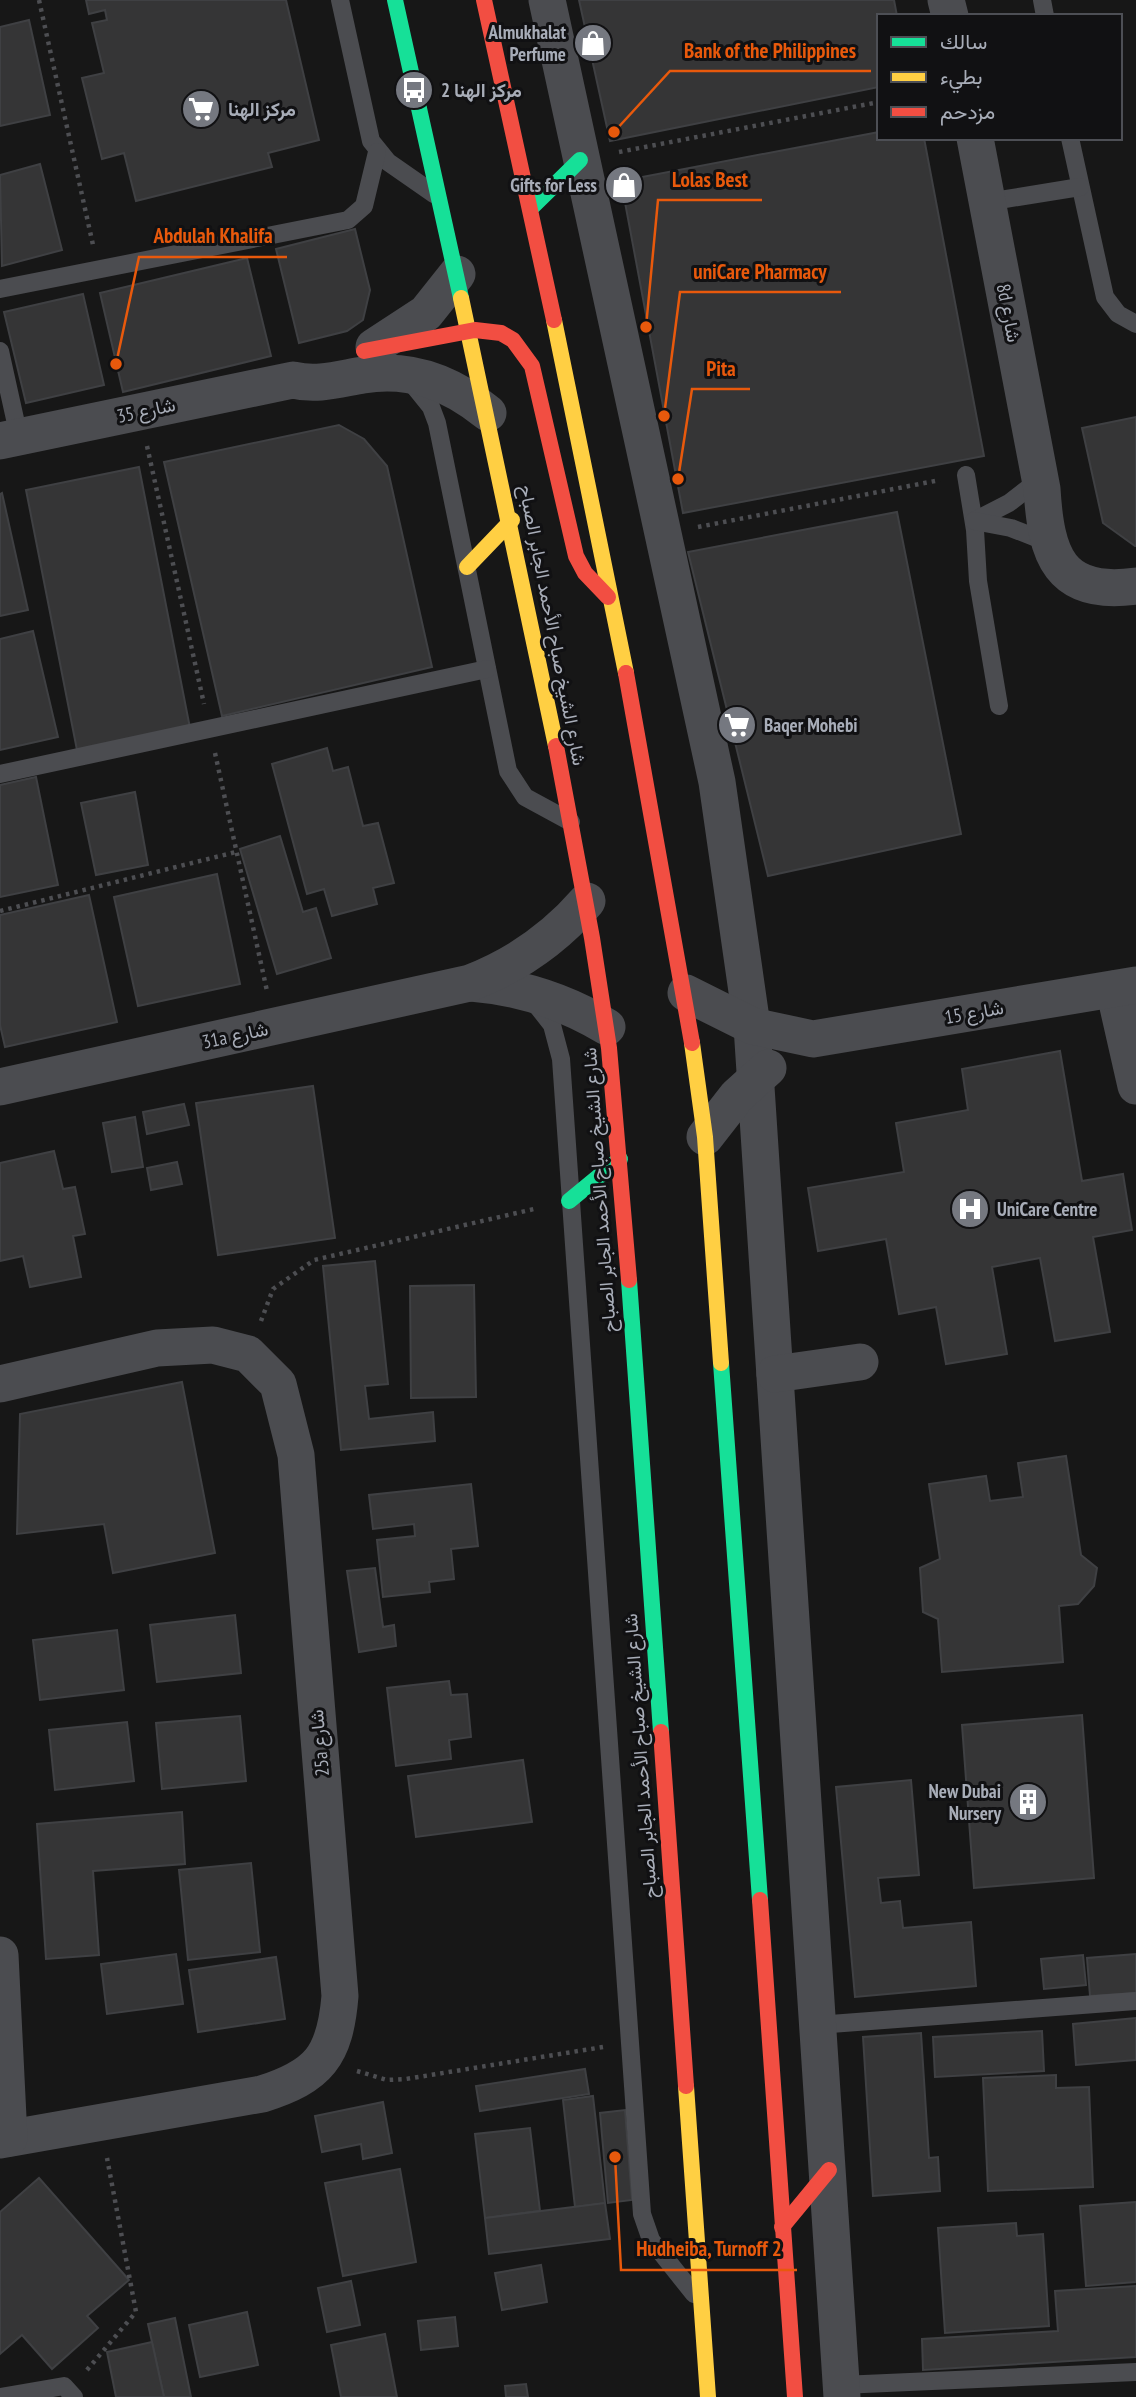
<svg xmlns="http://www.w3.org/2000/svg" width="1136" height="2397" viewBox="0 0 1136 2397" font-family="'PT Sans Narrow',Vazirmatn,sans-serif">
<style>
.building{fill:#353536;stroke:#3f4043;stroke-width:2}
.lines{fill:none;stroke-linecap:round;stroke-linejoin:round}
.path{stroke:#4d4e52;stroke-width:4.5;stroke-dasharray:3.5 5;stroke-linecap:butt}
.lane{stroke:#4b4c50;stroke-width:18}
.street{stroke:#4b4c50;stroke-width:37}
.fast{stroke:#16e098;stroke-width:16}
.slow{stroke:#ffcf43;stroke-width:16}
.jam{stroke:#f24e42;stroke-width:16}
.labels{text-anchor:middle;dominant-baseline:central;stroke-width:6;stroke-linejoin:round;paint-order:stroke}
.poi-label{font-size:19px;font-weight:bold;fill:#a8adb8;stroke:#111113;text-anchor:start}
.street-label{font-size:19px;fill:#a8adb8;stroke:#111113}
.leader{fill:none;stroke:#e8590c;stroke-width:2.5}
.callout-dot{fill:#e8590c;stroke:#111113;stroke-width:2.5}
.callout-label{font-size:21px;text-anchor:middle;font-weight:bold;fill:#e8590c;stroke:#111113;stroke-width:6;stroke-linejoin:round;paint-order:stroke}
</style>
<rect width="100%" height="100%" fill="#171717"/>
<g class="building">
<polygon points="86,0 286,0 319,140 268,153 272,167 136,201 124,153 102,159 82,78 104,73 92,23 107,20 105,10 89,14"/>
<polygon points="579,0 894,0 897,16 879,16 879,87 610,141"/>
<polygon points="29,20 50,115 0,126 0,27"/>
<polygon points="879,132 879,138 924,138 984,456 683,513 621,181"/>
<polygon points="40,164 62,250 2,266 0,175"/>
<polygon points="355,229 370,290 363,320 347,331 299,343 276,249"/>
<polygon points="247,258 271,356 123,392 100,293"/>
<polygon points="83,294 104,385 26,403 4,312"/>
<polygon points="1136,417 1136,546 1135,546 1103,523 1082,428"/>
<polygon points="339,425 364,439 387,466 432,667 222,716 164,462"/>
<polygon points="139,467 190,728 77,750 26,490"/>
<polygon points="2,493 28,610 0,616 0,494"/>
<polygon points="897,512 961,834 768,876 688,552"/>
<polygon points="33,631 58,737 0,750 0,639"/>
<polygon points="327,748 333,771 348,767 363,826 378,823 394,883 373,888 377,904 332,916 324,889 307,894 272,764"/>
<polygon points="36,777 58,885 0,897 0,785"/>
<polygon points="135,792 148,865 96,875 81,803"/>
<polygon points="280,836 303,912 316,908 331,958 277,974 240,849"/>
<polygon points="217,874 240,984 138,1006 114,897"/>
<polygon points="89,895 117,1022 5,1047 0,1025 0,915"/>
<polygon points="1060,1051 1082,1181 1123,1174 1132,1230 1093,1237 1110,1332 1055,1341 1040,1258 992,1267 1007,1354 946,1364 936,1307 899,1314 886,1239 818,1251 808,1188 904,1172 896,1123 968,1110 962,1069"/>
<polygon points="313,1086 335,1238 218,1255 196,1103"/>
<polygon points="184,1104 189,1125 147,1134 143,1112"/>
<polygon points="135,1117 143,1167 112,1172 103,1123"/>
<polygon points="54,1151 63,1189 75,1187 85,1234 73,1236 81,1277 30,1287 23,1256 0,1261 0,1163"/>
<polygon points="177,1162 182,1184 151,1190 147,1168"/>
<polygon points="375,1261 388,1384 365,1386 369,1419 433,1412 435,1441 341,1450 323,1266"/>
<polygon points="474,1285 476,1397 411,1398 410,1286"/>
<polygon points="182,1382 215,1553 113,1573 104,1524 17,1534 20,1414"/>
<polygon points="1066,1456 1081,1555 1097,1568 1094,1586 1078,1604 1059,1606 1063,1662 942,1672 938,1619 923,1612 920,1568 940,1559 929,1484 986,1476 990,1501 1023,1497 1018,1463"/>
<polygon points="471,1484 478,1546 451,1549 454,1579 429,1582 430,1592 383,1597 377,1540 415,1536 414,1524 373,1529 369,1495"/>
<polygon points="375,1568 383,1627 394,1625 396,1646 359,1652 347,1571"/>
<polygon points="235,1615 241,1673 157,1682 150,1625"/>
<polygon points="117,1630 124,1690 40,1700 33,1640"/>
<polygon points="449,1681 451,1695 467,1694 471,1737 449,1740 451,1759 396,1766 387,1688"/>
<polygon points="1082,1715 1094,1878 974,1888 962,1725"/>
<polygon points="240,1716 246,1781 162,1789 156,1723"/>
<polygon points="127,1722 134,1781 55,1790 49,1730"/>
<polygon points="523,1760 532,1822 416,1837 408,1776"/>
<polygon points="911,1780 919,1875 878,1878 881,1903 900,1901 903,1928 971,1922 976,1986 855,1997 836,1787"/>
<polygon points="182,1812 185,1864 93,1871 99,1955 46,1959 37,1824"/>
<polygon points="251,1863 260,1952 188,1960 179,1870"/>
<polygon points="176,1954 183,2004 107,2014 101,1964"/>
<polygon points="1136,1954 1136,1993 1090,1996 1087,1958"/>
<polygon points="1083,1955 1086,1985 1044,1989 1041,1959"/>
<polygon points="276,1957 285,2019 198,2032 189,1970"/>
<polygon points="1136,2018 1136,2060 1076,2065 1073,2024"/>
<polygon points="1042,2031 1044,2071 935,2077 933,2037"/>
<polygon points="921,2033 929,2158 938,2157 940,2191 873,2196 863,2037"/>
<polygon points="585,2069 589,2094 480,2111 476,2086"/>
<polygon points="1056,2075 1056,2088 1089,2087 1093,2187 988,2191 983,2078"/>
<polygon points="593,2096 605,2203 575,2207 563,2100"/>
<polygon points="383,2102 392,2153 363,2159 361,2144 322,2152 315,2116"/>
<polygon points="625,2110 632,2200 608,2203 600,2113"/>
<polygon points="530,2128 540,2211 485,2218 475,2134"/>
<polygon points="400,2169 416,2262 343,2276 325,2183"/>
<polygon points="39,2178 129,2280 87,2316 98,2328 52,2369 22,2335 0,2354 0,2212"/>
<polygon points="1136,2202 1136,2282 1086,2286 1080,2206"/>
<polygon points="605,2203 610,2239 489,2254 485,2218"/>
<polygon points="1016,2223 1017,2236 1043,2234 1049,2326 945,2333 938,2228"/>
<polygon points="541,2265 547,2302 502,2310 495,2273"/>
<polygon points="351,2281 360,2325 327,2332 318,2288"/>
<polygon points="1136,2286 1136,2357 923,2370 922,2339 1058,2331 1055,2291"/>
<polygon points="247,2312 258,2365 200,2377 189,2325"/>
<polygon points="455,2317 458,2346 421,2350 418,2321"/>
<polygon points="175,2318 191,2397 164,2397 148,2324"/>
<polygon points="385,2334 397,2397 341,2397 331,2345"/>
<polygon points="152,2342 164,2397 116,2397 107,2352"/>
<polygon points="526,2384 528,2397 506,2397 505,2386"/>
</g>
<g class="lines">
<g class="path">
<polyline points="39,0 93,245"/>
<polyline points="619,152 879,102"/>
<polyline points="147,446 204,704"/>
<polyline points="698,527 940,480"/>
<polyline points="215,753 267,991"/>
<polyline points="0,911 236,852"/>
<polyline points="261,1321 273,1289 314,1260 534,1209"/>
<polyline points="357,2071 387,2080 406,2079 603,2047"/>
<polyline points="87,2370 136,2312 107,2158"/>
</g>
<g class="lane">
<polyline points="340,0 371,141 388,162 434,194"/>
<polyline points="1042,0 1045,16"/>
<polyline points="1070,138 1105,297 1118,314 1136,324"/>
<polyline points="987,202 1080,187"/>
<polyline points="0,289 348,220 364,206 377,152"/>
<polyline points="0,351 19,437"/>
<polyline points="410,381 431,407 437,423 508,771 525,797 571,822"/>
<polyline points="966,475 975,530 978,581 999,706"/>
<polyline points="974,521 1009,503 1040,479"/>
<polyline points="974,521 1011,528 1047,542"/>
<polyline points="0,774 487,669"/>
<polyline points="534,1002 552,1025 561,1059 642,2214 651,2240 694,2294"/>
<polyline points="817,2025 1136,2001"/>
<polyline points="841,2385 1136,2372"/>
<polyline points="1,2397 64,2386 74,2397"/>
</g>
<g class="street">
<polyline points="547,0 717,782 752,1026 842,2397"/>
<polyline points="946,0 950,16"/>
<path d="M975,138l67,351c4,65 16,108 94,97"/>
<polyline points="374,347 426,313 457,274"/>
<path d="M0,441l293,-61c24,6 46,-1 70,-5 48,-8 88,8 125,38"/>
<path d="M471,983c50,4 93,18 136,44"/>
<polyline points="1114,989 1136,1086"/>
<polyline points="686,993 752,1026 813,1039 1136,985"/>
<path d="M0,1087l470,-104c47,-18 84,-44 117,-82"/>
<polyline points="705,1137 737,1096 768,1068"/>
<polyline points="775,1374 860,1362"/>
<path d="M0,1384l157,-36 56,-3 35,9 30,30 18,71 44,541c-5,60 -21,80 -78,98l-262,46"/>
<polyline points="0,1955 9,2138"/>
</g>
<g class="fast">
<polyline points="395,0 461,298"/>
<polyline points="531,208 580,160"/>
<polyline points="569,1201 620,1159"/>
<polyline points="629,1280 661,1732"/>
<polyline points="721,1363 760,1900"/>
</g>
<g class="slow">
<polyline points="461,298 556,746"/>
<polyline points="554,320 626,673"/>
<polyline points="467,567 512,520"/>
<polyline points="692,1043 705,1137 721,1363"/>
<polyline points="686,2086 708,2397"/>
</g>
<g class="jam">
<polyline points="484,0 554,320"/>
<polyline points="364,351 475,330 501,333 513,340 532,366 576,556 585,573 608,597"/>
<polyline points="626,673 692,1043"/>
<polyline points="556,746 592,938 609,1048 629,1280"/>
<polyline points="661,1732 686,2086"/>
<polyline points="760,1900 795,2397"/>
<polyline points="782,2227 829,2170"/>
</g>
</g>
<defs>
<symbol id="shop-disc" viewBox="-11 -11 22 22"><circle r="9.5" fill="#757880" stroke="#111113"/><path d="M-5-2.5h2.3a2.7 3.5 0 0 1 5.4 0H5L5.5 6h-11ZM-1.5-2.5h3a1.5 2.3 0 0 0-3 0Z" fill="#fff"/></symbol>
<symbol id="bus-disc" viewBox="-11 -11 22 22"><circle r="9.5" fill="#757880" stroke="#111113"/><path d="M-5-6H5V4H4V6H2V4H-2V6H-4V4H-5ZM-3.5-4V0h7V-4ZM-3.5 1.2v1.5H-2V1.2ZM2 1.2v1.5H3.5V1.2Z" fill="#fff"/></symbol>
<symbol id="supermarket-disc" viewBox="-11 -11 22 22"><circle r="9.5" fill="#757880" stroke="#111113"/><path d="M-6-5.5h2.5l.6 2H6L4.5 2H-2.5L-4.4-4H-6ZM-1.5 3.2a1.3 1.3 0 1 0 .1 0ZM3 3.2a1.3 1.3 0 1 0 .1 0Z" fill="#fff"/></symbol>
<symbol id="hospital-disc" viewBox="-11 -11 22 22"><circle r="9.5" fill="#757880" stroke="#111113"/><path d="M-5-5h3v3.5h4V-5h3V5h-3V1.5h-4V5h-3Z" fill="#fff"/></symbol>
<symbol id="building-disc" viewBox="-11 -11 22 22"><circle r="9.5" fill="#757880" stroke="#111113"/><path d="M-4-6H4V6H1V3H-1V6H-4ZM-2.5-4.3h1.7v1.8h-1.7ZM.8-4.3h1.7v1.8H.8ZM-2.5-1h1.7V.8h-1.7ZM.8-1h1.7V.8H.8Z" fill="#fff"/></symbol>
</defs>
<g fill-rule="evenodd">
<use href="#shop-disc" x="571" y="21" width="44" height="44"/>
<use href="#bus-disc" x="392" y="68" width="44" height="44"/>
<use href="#supermarket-disc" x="179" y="87" width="44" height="44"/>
<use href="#shop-disc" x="602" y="163" width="44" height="44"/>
<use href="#supermarket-disc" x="715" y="703" width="44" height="44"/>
<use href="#hospital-disc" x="948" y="1187" width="44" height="44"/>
<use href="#building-disc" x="1006" y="1780" width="44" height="44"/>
</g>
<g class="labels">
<g class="poi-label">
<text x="566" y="32" text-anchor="end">Almukhalat<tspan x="566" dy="22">Perfume</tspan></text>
<text x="441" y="90">مركز الهنا 2</text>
<text x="228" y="109">مركز الهنا</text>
<text x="597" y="185" text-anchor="end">Gifts for Less</text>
<text x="764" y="725">Baqer Mohebi</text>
<text x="997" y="1209">UniCare Centre</text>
<text x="1001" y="1791" text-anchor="end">New Dubai<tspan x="1001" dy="22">Nursery</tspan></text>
</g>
<g class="street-label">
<text transform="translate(1009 313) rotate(79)">8d شارع</text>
<text transform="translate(146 410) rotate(-12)">شارع 35</text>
<text transform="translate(553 625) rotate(79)">شارع الشيخ صباح الأحمد الجابر الصباح</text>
<text transform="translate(974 1012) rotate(-10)">شارع 15</text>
<text transform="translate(235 1035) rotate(-12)">31a شارع</text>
<text transform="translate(599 1190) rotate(-94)">شارع الشيخ صباح الأحمد الجابر الصباح</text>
<text transform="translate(319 1743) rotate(-95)">25a شارع</text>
<text transform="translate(640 1756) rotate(-94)">شارع الشيخ صباح الأحمد الجابر الصباح</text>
</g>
</g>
<path class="leader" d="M614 132L670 71H871M646 327L658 200H762M116 364L139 257H287M664 416L680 292H841M678 479L692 389H750M615 2157L621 2270H797"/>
<g class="callout-dot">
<circle cx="614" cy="132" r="7"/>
<circle cx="646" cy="327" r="7"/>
<circle cx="116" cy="364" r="7"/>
<circle cx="664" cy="416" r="7"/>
<circle cx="678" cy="479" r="7"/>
<circle cx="615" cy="2157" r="7"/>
</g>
<g class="callout-label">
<text x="770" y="58">Bank of the Philippines</text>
<text x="710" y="187">Lolas Best</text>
<text x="213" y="243">Abdulah Khalifa</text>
<text x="760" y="279">uniCare Pharmacy</text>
<text x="721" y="376">Pita</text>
<text x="709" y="2256">Hudheiba, Turnoff 2</text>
</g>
<rect x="877" y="14" width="245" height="126" fill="#111113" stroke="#4d4f55" stroke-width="2"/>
<rect x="891" y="37" width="35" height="10" fill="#16e098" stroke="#4d4f55" stroke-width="2"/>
<text x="940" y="49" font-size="21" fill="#a8adb8">سالك</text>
<rect x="891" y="72" width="35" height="10" fill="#ffcf43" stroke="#4d4f55" stroke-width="2"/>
<text x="940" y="84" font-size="21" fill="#a8adb8">بطيء</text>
<rect x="891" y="107" width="35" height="10" fill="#f24e42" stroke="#4d4f55" stroke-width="2"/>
<text x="940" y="119" font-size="21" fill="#a8adb8">مزدحم</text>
</svg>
